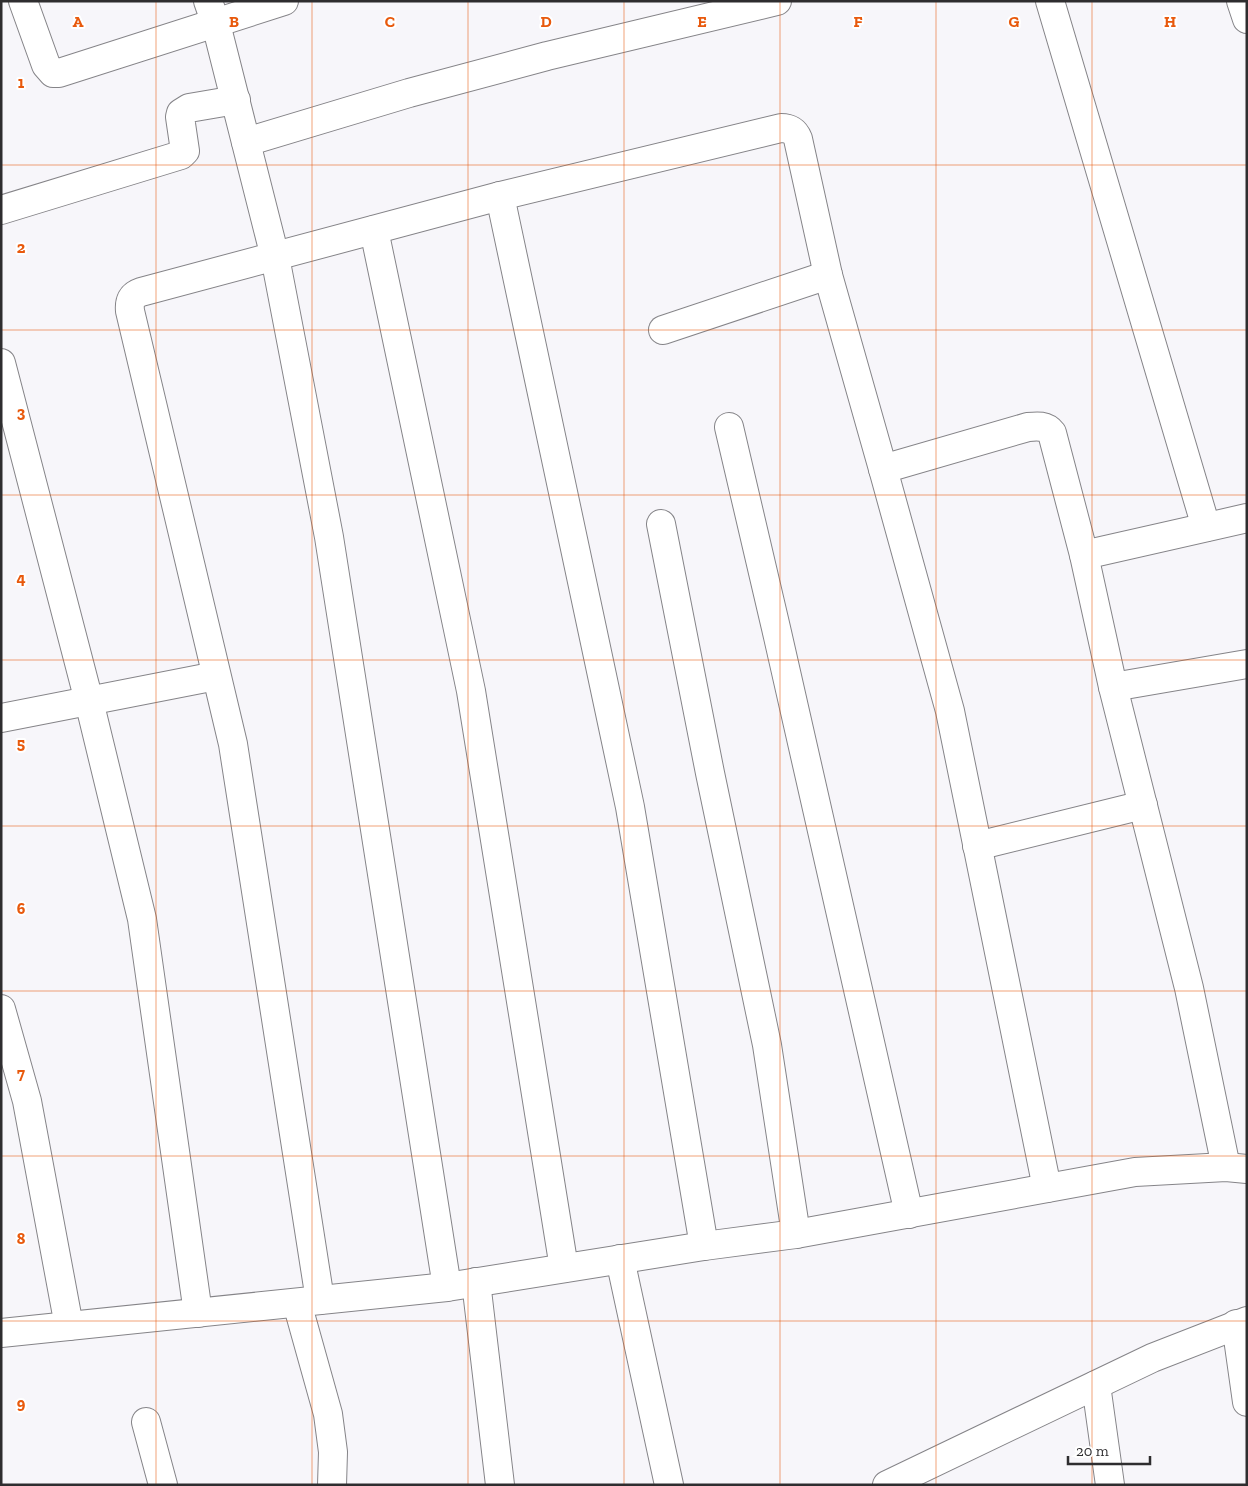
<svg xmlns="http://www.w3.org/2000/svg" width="1248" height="1486" viewBox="0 0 1248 1486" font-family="'Zilla Slab',serif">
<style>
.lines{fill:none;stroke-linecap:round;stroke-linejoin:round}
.minor-casing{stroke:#858488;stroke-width:30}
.minor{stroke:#fff;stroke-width:28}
.grid{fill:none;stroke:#e8590c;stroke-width:1;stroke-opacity:0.55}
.grid-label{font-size:16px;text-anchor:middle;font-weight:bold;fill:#e8590c;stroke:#fff;stroke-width:4;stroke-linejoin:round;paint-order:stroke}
</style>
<rect width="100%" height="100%" fill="#f7f6fa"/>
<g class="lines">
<defs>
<g id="minor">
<polyline points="23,1 46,65 53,73 59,73 284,1"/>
<polyline points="208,1 216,24 275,257 329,537 447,1287"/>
<polyline points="1050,1 1206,527"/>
<polyline points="1241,1 1247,19"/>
<polyline points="246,142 409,93 547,56 777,1"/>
<polyline points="500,196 630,807 704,1246"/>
<polyline points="1,210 181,155 185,151 180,117 181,113 189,108 236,100"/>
<polyline points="374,230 471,691 564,1268"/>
<polyline points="663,330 828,275"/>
<polyline points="1,363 89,701 142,919 198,1313"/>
<polyline points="729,427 776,628 909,1214"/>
<path d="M883,469l145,-42c9,-1 18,-2 24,6l32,122 29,132 76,301 37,179"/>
<polyline points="661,524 710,773 767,1045 796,1234"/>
<polyline points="1084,555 1247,518"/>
<polyline points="1113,687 1247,664"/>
<polyline points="1,718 216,676"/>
<polyline points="977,846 1143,805"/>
<polyline points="1,1009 27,1101 69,1326"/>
<polyline points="620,1259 669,1485"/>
<polyline points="476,1282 500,1485"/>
<path d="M320,1300l-87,-556 -103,-433c-1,-10 2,-16 11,-19l359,-96 281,-68c8,0 14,3 17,11l30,136 55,194 67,242 97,477"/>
<polyline points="297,1303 328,1414 333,1452 332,1485"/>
<polyline points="1236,1324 1247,1402"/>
<polyline points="1,1333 447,1287 704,1246 796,1234 1135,1172 1226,1167 1247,1169"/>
<polyline points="1096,1385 1110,1485"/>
<polyline points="146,1422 163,1485"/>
<polyline points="887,1485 1152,1358 1247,1321"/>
</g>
</defs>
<use href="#minor" class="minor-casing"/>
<use href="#minor" class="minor"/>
</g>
<path class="grid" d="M156,1v1484M312,1v1484M468,1v1484M624,1v1484M780,1v1484M936,1v1484M1092,1v1484M1,165h1246M1,330h1246M1,495h1246M1,660h1246M1,826h1246M1,991h1246M1,1156h1246M1,1321h1246"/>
<g class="grid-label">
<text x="78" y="27">A</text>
<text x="234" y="27">B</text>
<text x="390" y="27">C</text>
<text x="546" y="27">D</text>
<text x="702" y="27">E</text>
<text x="858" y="27">F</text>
<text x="1014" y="27">G</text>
<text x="1170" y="27">H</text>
<text x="21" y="88">1</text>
<text x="21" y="253">2</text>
<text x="21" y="418">3</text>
<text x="21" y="584">4</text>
<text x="21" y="749">5</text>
<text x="21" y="914">6</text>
<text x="21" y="1079">7</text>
<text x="21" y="1244">8</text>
<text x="21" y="1409">9</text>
</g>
<rect width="1248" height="1486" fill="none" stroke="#2e2d2f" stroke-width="5"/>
<path d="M1068 1456v8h82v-8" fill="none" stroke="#2e2d2f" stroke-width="2.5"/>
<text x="1076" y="1456" font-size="15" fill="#2e2d2f" stroke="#ffffff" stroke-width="4" paint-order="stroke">20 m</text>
</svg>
